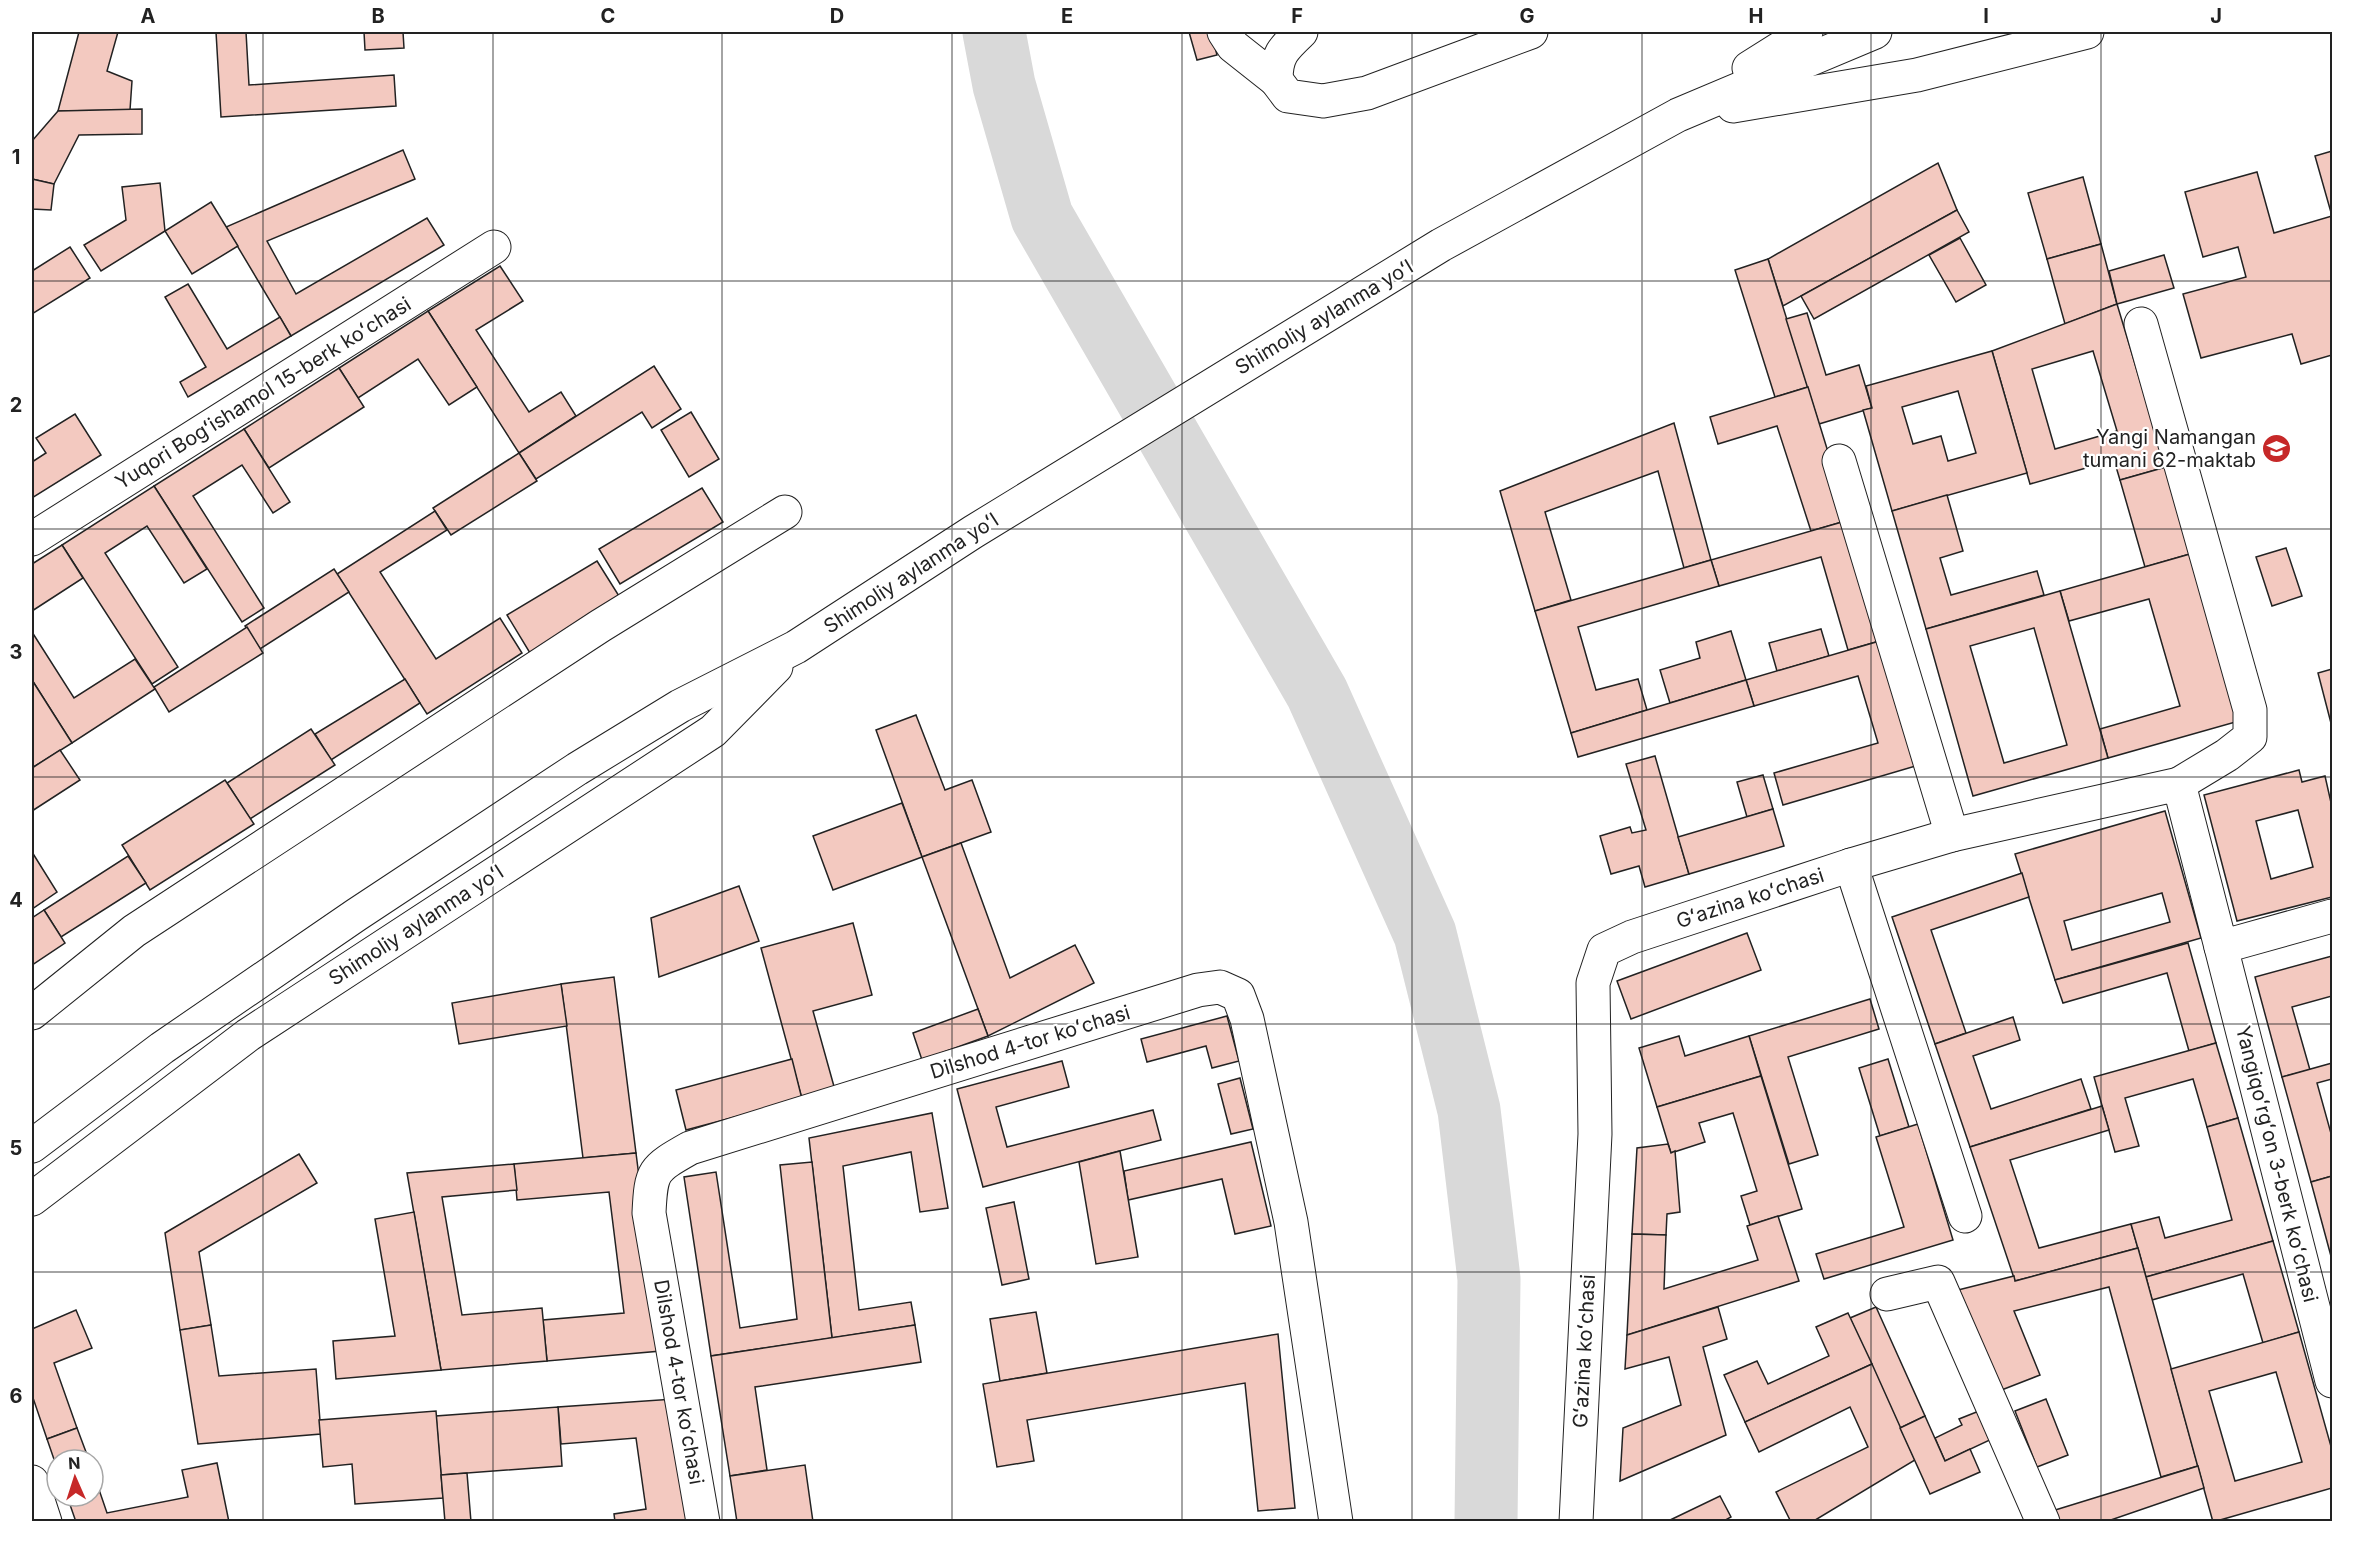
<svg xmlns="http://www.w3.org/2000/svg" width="2364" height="1553" viewBox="0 0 2364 1553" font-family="Inter,sans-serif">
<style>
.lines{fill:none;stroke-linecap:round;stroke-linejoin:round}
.river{stroke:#d9d9d9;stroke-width:63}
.building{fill:#f3c9c0;stroke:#222;stroke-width:1.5;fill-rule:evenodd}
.minor-casing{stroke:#222;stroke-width:35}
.major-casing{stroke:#222;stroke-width:35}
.minor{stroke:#fff;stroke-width:33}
.major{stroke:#fff;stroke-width:33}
.grid{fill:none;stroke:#222;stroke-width:1.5;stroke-opacity:0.55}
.labels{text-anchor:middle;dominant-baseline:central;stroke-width:4.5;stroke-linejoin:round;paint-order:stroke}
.street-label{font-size:20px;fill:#222;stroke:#fff}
.poi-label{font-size:20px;fill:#222;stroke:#fff;text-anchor:end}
.neatline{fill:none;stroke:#222;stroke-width:2}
.grid-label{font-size:20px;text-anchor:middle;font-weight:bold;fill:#222}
</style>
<rect width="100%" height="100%" fill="#fff"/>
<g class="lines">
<polyline class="river" points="994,32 1004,85 1042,217 1317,693 1425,934 1469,1110 1489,1279 1486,1522"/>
</g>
<g class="building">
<polygon points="79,32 118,32 107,71 132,81 130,110 58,111"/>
<polygon points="216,32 246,32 249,85 394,75 396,106 221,117"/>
<polygon points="364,32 403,32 404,48 365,50"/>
<polygon points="1189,32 1211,32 1217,55 1197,60"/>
<polygon points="142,109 142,134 79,135 54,184 32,179 32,141 58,111"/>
<polygon points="403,150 415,179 267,241 296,294 427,218 444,245 291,336 226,227"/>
<polygon points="2332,151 2332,355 2301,364 2292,334 2201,358 2183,294 2246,277 2238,247 2203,257 2185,192 2257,172 2274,233 2332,216 2315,156"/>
<polygon points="1938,163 1957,210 1783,306 1768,259"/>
<polygon points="2083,177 2101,244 2047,259 2028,193"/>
<polygon points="32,179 54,184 51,210 32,209"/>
<polygon points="160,183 165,231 101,271 84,245 126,220 122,187"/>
<polygon points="211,202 238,246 192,274 165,231"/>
<polygon points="1957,210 1969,232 1814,319 1801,296"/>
<polygon points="1960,238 1986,285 1956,302 1929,255"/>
<polygon points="2101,244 2117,304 2065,324 2047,259"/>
<polygon points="70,247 90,278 32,314 32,271"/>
<polygon points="2164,255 2174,288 2117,304 2109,271"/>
<polygon points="1768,259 1808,387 1775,397 1735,270"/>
<polygon points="500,266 523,301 476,330 529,412 561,392 576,416 519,453 428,311"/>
<polygon points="188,284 227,349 280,317 291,336 188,397 180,382 206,367 165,297"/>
<path d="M2117,304l49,163 -46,13 -6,-20 -84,24 -38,-133zM2093,351l24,80 -62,18 -23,-80z"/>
<polygon points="428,311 477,387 449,405 418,359 358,398 339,368"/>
<polygon points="1807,313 1826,375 1859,365 1872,408 1819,424 1786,319"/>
<path d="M1992,351l35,122 -135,38 -29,-101 9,-2 -6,-22zM1958,391l18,62 -28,8 -7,-25 -28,8 -11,-37z"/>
<polygon points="654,366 681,409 652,428 642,412 536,479 519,453"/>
<polygon points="339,368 364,407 269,468 244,429"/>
<polygon points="1808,387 1849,520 1811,531 1777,426 1718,444 1710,417"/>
<polygon points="691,412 719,459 689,477 661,430"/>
<polygon points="75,414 101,455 32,498 32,462 46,453 36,438"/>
<polygon points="1674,423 1711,560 1684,568 1658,471 1545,512 1571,600 1535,611 1500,491"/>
<polygon points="244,429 290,502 273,513 242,465 193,496 264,608 242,622 154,486"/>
<polygon points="519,453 537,481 451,535 433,508"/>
<polygon points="2166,467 2190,554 2145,567 2120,480"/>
<polygon points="154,486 207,569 184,583 147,526 105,553 178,667 152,684 62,545"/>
<polygon points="702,488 723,522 620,584 599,549"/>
<polygon points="1947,495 1963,551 1940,558 1951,595 2037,571 2044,595 1926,629 1892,511"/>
<polygon points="435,511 447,530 380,572 436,659 500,618 522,653 427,714 337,574"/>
<polygon points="1849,520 1883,640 1848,650 1821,557 1719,586 1711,560"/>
<polygon points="62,545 83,578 32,611 32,564"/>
<polygon points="2286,548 2302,596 2272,606 2256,557"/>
<polygon points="2190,554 2239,721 2108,758 2100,729 2180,706 2149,599 2069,621 2060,591"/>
<polygon points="1711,560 1719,586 1578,627 1596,690 1638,679 1647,710 1571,733 1535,611"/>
<polygon points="597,561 624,604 533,658 507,615"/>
<polygon points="334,569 349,592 260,649 245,626"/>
<path d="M2060,591l48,167 -135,38 -47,-167zM2034,628l33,117 -63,18 -34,-117z"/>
<polygon points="247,627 263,653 169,712 154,687"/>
<polygon points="1821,629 1829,656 1777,671 1769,643"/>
<polygon points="1731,631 1746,680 1670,703 1660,670 1700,658 1696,642"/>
<polygon points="32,632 74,698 135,659 155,689 72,743 32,680"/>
<polygon points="1883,640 1919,765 1783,805 1774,773 1878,743 1858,676 1754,706 1746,680"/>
<polygon points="2332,669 2332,727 2318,673"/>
<polygon points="405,679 420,703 331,760 315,734"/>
<polygon points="32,680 72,743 32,768"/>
<polygon points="1746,680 1754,706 1578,757 1571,733"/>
<polygon points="916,715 945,790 972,780 991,832 922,857 876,730"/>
<polygon points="311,729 335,765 250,819 227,783"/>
<polygon points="60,750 80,780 32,811 32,768"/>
<polygon points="1655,756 1689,874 1645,887 1639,866 1611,874 1600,836 1630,827 1632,833 1646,830 1626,764"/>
<path d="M2299,770l3,12 23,-6 7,31v90l-95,24 -33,-126zM2298,810l15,57 -42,12 -15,-58z"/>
<polygon points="1763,775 1773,809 1747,817 1737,782"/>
<polygon points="225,780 254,824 150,890 122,845"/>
<polygon points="902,803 922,857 833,890 813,836"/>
<polygon points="1773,809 1784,846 1689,874 1678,837"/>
<path d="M2165,811l36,127 -146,42 -40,-126zM2162,893l8,29 -98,28 -8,-29z"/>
<polygon points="961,843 1010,978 1075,945 1094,983 988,1036 922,857"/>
<polygon points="32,852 57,892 32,909"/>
<polygon points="128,856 146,883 61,937 44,910"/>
<polygon points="2022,873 2029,897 1931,930 1966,1033 1935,1044 1892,917"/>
<polygon points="739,886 759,941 659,977 651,918"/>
<polygon points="44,910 65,943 32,965 32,918"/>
<polygon points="853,923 872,995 813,1011 835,1090 802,1099 761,948"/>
<polygon points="1747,933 1761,970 1631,1019 1617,981"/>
<polygon points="2188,943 2216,1043 2189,1051 2167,973 2063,1003 2055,980"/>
<polygon points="2332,956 2332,996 2292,1007 2310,1070 2282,1077 2255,977"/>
<polygon points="614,977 636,1153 583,1158 561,984"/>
<polygon points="561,984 567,1026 459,1044 452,1003"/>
<polygon points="1870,999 1879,1029 1788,1057 1818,1155 1789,1164 1749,1036"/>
<polygon points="978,1009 988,1036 922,1060 913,1033"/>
<polygon points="1227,1016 1239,1061 1212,1068 1206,1046 1147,1062 1141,1039"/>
<polygon points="2013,1017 2020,1040 1973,1056 1991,1109 2081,1079 2091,1109 1970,1147 1935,1044"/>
<polygon points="1679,1036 1685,1056 1749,1036 1761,1076 1657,1107 1639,1048"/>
<polygon points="2216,1043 2238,1118 2207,1127 2193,1079 2125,1098 2139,1146 2115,1152 2094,1077"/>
<polygon points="792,1059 802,1099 686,1130 676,1090"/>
<polygon points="1888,1059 1909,1127 1880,1136 1859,1068"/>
<polygon points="1062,1061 1069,1087 996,1107 1007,1147 1153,1110 1161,1140 983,1187 957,1089"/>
<polygon points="2332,1063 2332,1079 2317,1083 2332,1137 2332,1176 2311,1182 2282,1077"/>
<polygon points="1761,1076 1802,1209 1750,1225 1741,1196 1757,1191 1733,1113 1699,1123 1705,1142 1671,1153 1657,1107"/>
<polygon points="1240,1078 1253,1129 1231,1134 1218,1084"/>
<polygon points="2102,1106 2109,1130 2010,1160 2039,1248 2131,1224 2138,1248 2015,1281 1970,1147"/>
<polygon points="932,1113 948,1208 920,1212 911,1152 843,1166 859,1310 911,1302 915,1325 832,1338 809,1138"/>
<polygon points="2238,1118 2273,1241 2146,1277 2131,1224 2159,1217 2165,1238 2232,1220 2207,1127"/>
<polygon points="1918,1124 1953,1240 1824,1279 1816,1254 1904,1227 1876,1137"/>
<polygon points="1251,1142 1271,1226 1235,1234 1222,1179 1128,1200 1124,1171"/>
<polygon points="1668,1144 1671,1153 1675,1151 1680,1212 1667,1214 1666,1235 1632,1234 1637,1148"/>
<polygon points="1120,1151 1138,1257 1096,1264 1079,1162"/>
<polygon points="636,1153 661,1351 547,1361 543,1320 624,1313 609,1192 517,1200 514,1164"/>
<polygon points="299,1154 317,1183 199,1252 211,1325 180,1330 165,1233"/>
<polygon points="812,1162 832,1338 711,1356 684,1177 716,1172 740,1328 797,1319 780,1165"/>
<polygon points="514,1164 517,1190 442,1197 462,1315 542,1308 547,1361 441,1370 407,1173"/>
<polygon points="2332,1176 2332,1260 2311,1182"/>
<polygon points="1014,1202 1029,1279 1002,1285 986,1208"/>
<polygon points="414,1212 441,1370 336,1379 333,1341 395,1336 375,1219"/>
<polygon points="1778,1216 1799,1281 1627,1335 1632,1234 1666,1235 1664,1289 1758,1260 1747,1226"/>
<polygon points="2273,1241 2299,1332 2263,1343 2243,1274 2152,1300 2146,1277"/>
<polygon points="2138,1248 2198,1466 2161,1477 2109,1287 2014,1311 2040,1375 1999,1391 1954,1291 2014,1276 2015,1281"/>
<polygon points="1718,1307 1727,1339 1703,1347 1726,1435 1620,1481 1623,1428 1681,1405 1669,1357 1625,1369 1627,1335"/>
<polygon points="1876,1307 1925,1416 1900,1428 1850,1318"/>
<polygon points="76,1310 92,1348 54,1363 77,1428 47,1439 32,1395 32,1329"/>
<polygon points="1036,1312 1047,1373 1000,1381 990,1319"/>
<polygon points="1848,1313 1872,1364 1745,1422 1724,1375 1757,1361 1768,1384 1829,1356 1816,1327"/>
<polygon points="211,1325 219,1376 316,1369 321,1434 198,1444 180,1330"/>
<polygon points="915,1325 921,1362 755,1387 767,1470 730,1476 711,1356"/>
<path d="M2299,1332l33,118v38l-119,34 -42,-153zM2276,1372l26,90 -67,19 -26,-90z"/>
<polygon points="1278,1334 1295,1508 1258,1511 1245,1383 1027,1420 1034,1461 997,1467 983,1384"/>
<polygon points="1872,1364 1915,1460 1812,1522 1791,1522 1776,1492 1868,1447 1850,1407 1759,1452 1745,1422"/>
<polygon points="674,1399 692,1522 615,1522 614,1514 646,1509 636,1438 561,1444 558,1407"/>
<polygon points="2046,1399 2068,1455 2037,1467 2015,1411"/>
<polygon points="558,1407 562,1466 441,1475 436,1416"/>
<polygon points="436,1411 443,1498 355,1504 352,1464 323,1467 319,1420"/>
<polygon points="1979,1411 1992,1439 1945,1461 1935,1438 1962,1425 1959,1419"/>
<polygon points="1925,1416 1945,1461 1970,1449 1980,1472 1930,1494 1900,1428"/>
<polygon points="77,1428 89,1460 57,1460 57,1468 47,1439"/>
<polygon points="217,1463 229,1522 76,1522 67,1496 93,1496 93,1472 107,1513 188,1497 182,1470"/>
<polygon points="805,1465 813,1522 737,1522 730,1476"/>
<polygon points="2198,1466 2204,1488 2105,1522 2057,1522 2052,1511"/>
<polygon points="467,1473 471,1522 445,1522 441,1475"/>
<polygon points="1720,1496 1731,1517 1722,1522 1666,1522"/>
</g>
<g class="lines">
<defs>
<g id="minor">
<path d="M1224,32l9,14 43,34c0,-25 8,-32 25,-48"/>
<polyline points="1276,80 1288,96 1323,101 1367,93 1531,32"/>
<polyline points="2141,324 2250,710 2250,737 2227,755 2179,784"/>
<polyline points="1839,461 1952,835"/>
<polyline points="32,539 494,247"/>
<polyline points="1851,865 1965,1216"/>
<polyline points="2221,947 2332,1381"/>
<polyline points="32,1013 134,931 600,626 785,512"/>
<polyline points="1887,1294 1938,1282 2043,1522"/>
<polyline points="32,1482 45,1522"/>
<path d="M703,1522l-54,-309c2,-43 4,-44 41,-65l508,-158 22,-3 18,8 9,24 44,203 45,300"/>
<polyline points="1576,1522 1595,1134 1593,983 1604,950 1632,937 1851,865 1952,835 2179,784 2221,947 2332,916"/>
</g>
<g id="major">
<polyline points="1749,68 1806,32"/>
<polyline points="1733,106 1917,75 2087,32"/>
<polyline points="32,1146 162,1048 356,915 577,769 680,706 796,647 973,532 1441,245 1678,115 1875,32"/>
<polyline points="32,1199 248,1035 713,731 776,667"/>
</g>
</defs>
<use href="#minor" class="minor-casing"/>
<use href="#major" class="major-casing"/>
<use href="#minor" class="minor"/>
<use href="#major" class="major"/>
</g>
<path class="grid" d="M263,32v1490M493,32v1490M722,32v1490M952,32v1490M1182,32v1490M1412,32v1490M1642,32v1490M1871,32v1490M2101,32v1490M32,281h2300M32,529h2300M32,777h2300M32,1024h2300M32,1272h2300"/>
<defs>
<symbol id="school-disc" viewBox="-11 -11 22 22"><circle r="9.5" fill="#c62828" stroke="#fff"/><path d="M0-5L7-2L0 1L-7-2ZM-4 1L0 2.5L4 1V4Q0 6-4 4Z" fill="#fff"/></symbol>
</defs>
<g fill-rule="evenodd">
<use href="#school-disc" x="2260" y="432" width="33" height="33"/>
</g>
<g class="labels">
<g class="street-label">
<text transform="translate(1324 317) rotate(-31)">Shimoliy aylanma yoʻl</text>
<text transform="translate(263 393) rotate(-32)">Yuqori Bogʻishamol 15-berk koʻchasi</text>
<text transform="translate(911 573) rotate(-33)">Shimoliy aylanma yoʻl</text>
<text transform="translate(1750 898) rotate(-18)">Gʻazina koʻchasi</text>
<text transform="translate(416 925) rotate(-33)">Shimoliy aylanma yoʻl</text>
<text transform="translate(1030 1042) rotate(-17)">Dilshod 4-tor koʻchasi</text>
<text transform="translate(2277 1164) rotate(76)">Yangiqoʻrgʻon 3-berk koʻchasi</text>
<text transform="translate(1584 1351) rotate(-87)">Gʻazina koʻchasi</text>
<text transform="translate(679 1382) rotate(80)">Dilshod 4-tor koʻchasi</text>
</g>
<g class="poi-label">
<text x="2256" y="437">Yangi Namangan<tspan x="2256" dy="23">tumani 62-maktab</tspan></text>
</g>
</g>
<rect width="2364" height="1553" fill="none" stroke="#ffffff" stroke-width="66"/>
<g transform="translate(75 1478) rotate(357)"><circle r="28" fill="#ffffff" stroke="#a7a7a7" stroke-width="1.5"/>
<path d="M0-4.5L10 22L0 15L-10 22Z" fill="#c62828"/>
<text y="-9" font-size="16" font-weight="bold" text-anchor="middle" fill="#222222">N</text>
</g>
<rect x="33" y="33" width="2298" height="1487" class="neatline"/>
<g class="grid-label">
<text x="148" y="23">A</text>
<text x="378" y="23">B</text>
<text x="608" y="23">C</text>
<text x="837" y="23">D</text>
<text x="1067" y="23">E</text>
<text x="1297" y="23">F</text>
<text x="1527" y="23">G</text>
<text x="1756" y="23">H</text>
<text x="1986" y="23">I</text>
<text x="2216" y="23">J</text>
<text x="16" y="164">1</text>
<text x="16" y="412">2</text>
<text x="16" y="659">3</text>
<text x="16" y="907">4</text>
<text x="16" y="1155">5</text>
<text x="16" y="1403">6</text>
</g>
</svg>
